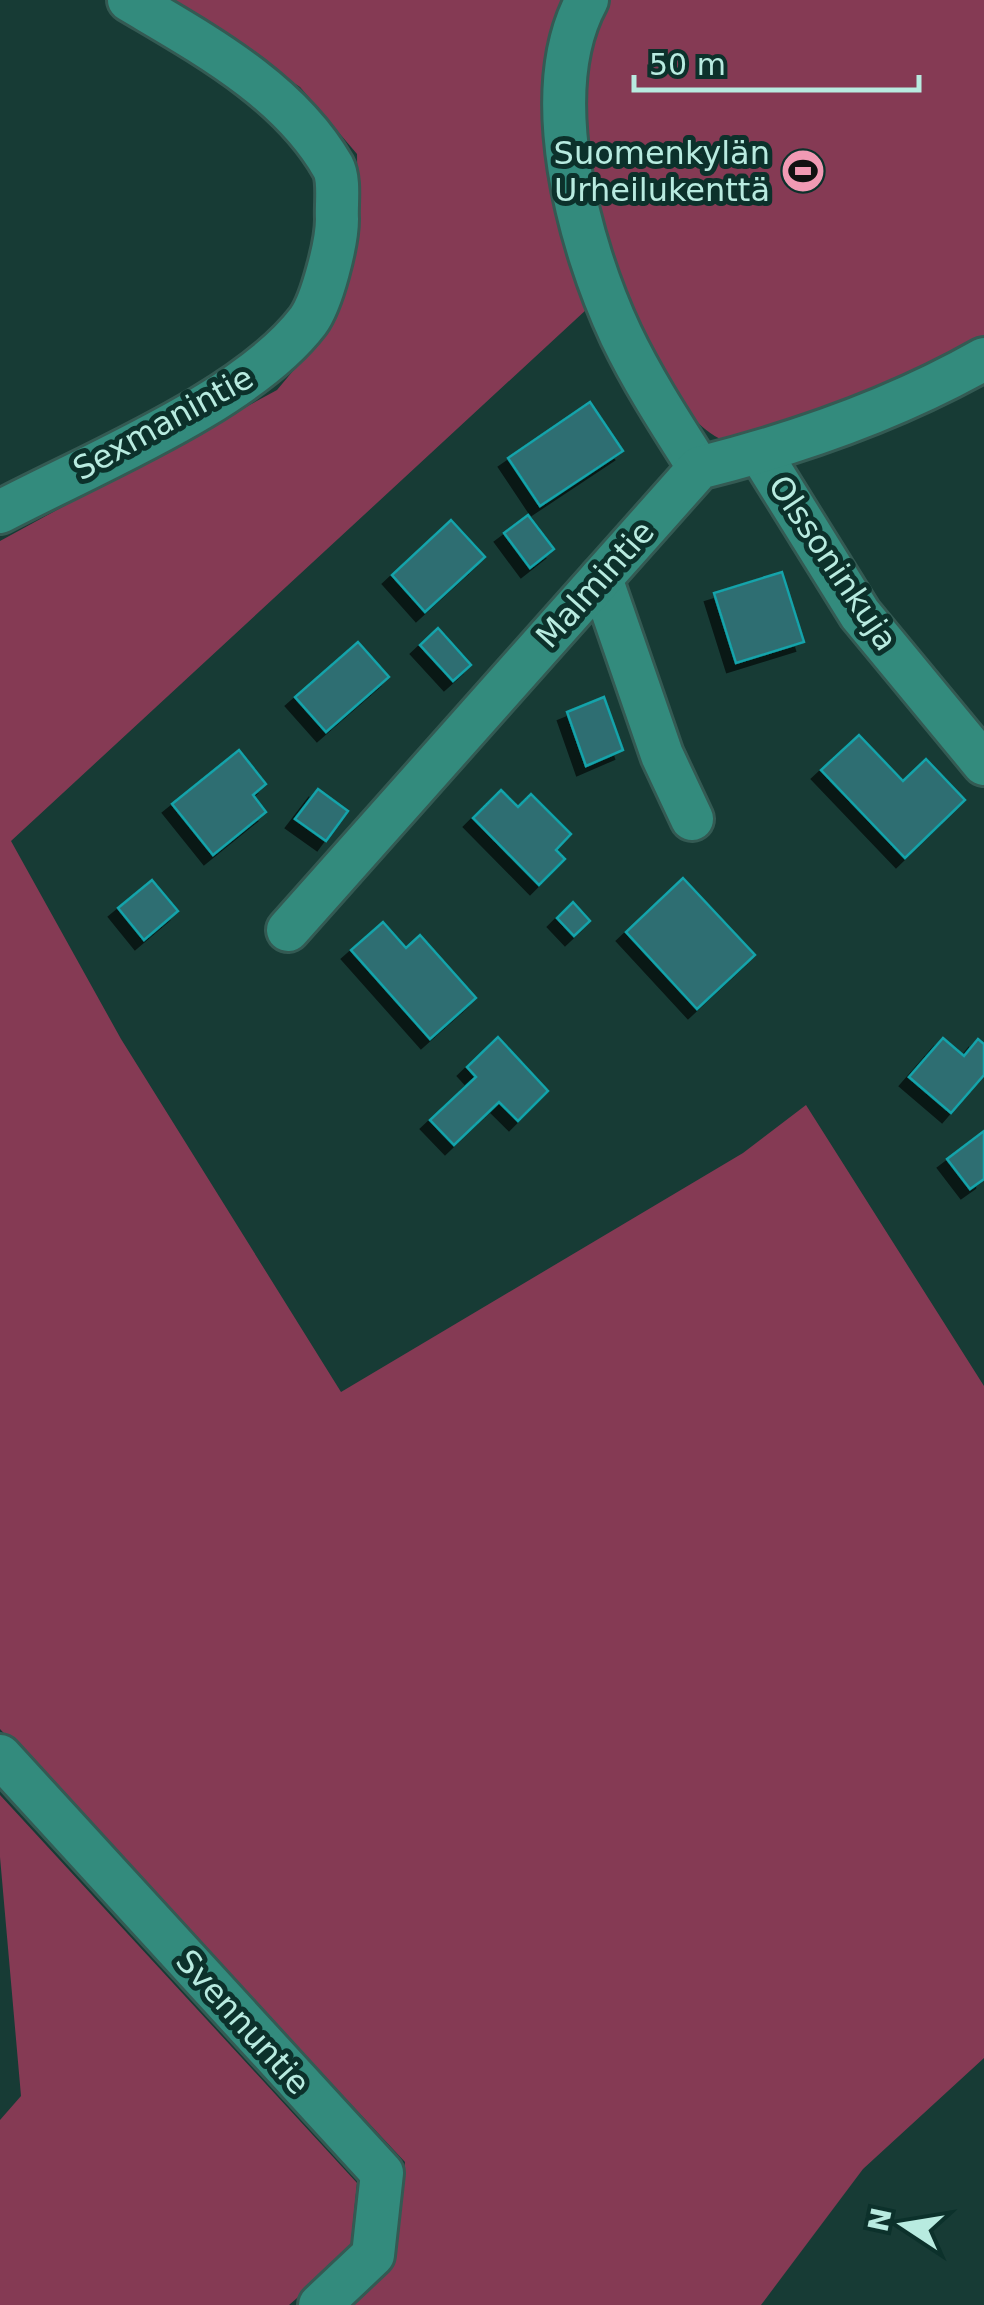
<svg xmlns="http://www.w3.org/2000/svg" width="984" height="2305" viewBox="0 0 984 2305" font-family="'DejaVu Sans',sans-serif">
<style>
.green{fill:#853a54}
.building{fill:#2f6e72;stroke:#12a3aa;stroke-width:2.5;filter:url(#shadow)}
.lines{fill:none;stroke-linecap:round;stroke-linejoin:round}
.street-casing{stroke:#345a53;stroke-width:48}
.street{stroke:#338b7d;stroke-width:42}
.labels{text-anchor:middle;dominant-baseline:central;stroke-width:10;stroke-linejoin:round;paint-order:stroke}
.poi-label{font-size:32px;fill:#b8ebe0;stroke:#0c312b;text-anchor:end}
.street-label{font-size:32px;fill:#b8ebe0;stroke:#0c312b}
</style>
<defs>
<filter id="shadow"><feDropShadow dx="-9" dy="9" stdDeviation="0" flood-color="#0009"/></filter>
</defs>
<rect width="100%" height="100%" fill="#173b35"/>
<g class="green">
<polygon points="169,0 562,0 554,27 567,242 587,309 11,841 121,1039 341,1392 743,1153 806,1105 984,1386 984,2058 863,2169 761,2305 351,2305 391,2264 405,2162 0,1729 0,541 277,390 329,328 358,244 357,154 300,87"/>
<path d="M611,0h373v341l-142,68 -119,31c-75,-30 -139,-253 -141,-330 0,-37 9,-78 29,-110z"/>
<polygon points="0,1795 357,2183 350,2252 289,2305 0,2305 0,2120 21,2096 0,1857"/>
</g>
<g class="building">
<polygon points="590,402 623,451 540,506 508,458"/>
<polygon points="528,515 554,549 530,568 504,533"/>
<polygon points="451,520 485,557 425,612 392,575"/>
<polygon points="782,572 804,642 736,663 714,593"/>
<polygon points="438,628 471,665 453,681 420,645"/>
<polygon points="358,642 389,677 326,732 295,697"/>
<polygon points="604,697 623,750 586,766 567,712"/>
<polygon points="859,735 903,781 926,759 965,800 905,858 821,770"/>
<polygon points="239,750 266,784 253,795 266,812 213,855 172,804"/>
<polygon points="318,789 348,811 326,841 295,819"/>
<polygon points="501,790 518,807 531,794 571,834 556,850 565,859 539,885 473,818"/>
<polygon points="683,878 755,955 697,1009 626,932"/>
<polygon points="152,880 178,911 144,940 118,908"/>
<polygon points="573,902 590,921 574,936 557,918"/>
<polygon points="383,922 406,948 420,935 476,998 430,1039 351,950"/>
<polygon points="498,1037 548,1091 518,1121 499,1102 454,1145 430,1120 476,1077 467,1067"/>
<polygon points="943,1038 964,1056 978,1039 984,1044 984,1075 951,1113 909,1077"/>
<polygon points="984,1131 984,1179 970,1189 947,1159"/>
</g>
<g class="lines">
<defs>
<g id="street">
<path d="M587,0c-50,92 -8,245 34,335 22,46 50,89 78,133"/>
<polyline points="760,453 860,614 984,764"/>
<path d="M0,512c91,-48 247,-111 308,-191 14,-19 29,-78 29,-102 -1,-14 3,-39 -4,-52 -44,-77 -130,-123 -204,-167"/>
<polyline points="601,578 662,755 692,819"/>
<path d="M288,930l411,-462c100,-25 195,-58 285,-109"/>
<polyline points="0,1756 382,2173 373,2255 320,2305"/>
</g>
</defs>
<use href="#street" class="street-casing"/>
<use href="#street" class="street"/>
</g>
<defs>
<symbol id="stadium-disc" viewBox="-11 -11 22 22"><circle r="9.5" fill="#f19ab4" stroke="#0c312b"/><path d="M0-5a6.5 5 0 1 0 0 10a6.5 5 0 1 0 0-10ZM-3.5-1.8h7v3.6h-7Z" fill="#111"/></symbol>
</defs>
<g fill-rule="evenodd">
<use href="#stadium-disc" x="778" y="146" width="50" height="50"/>
</g>
<g class="labels">
<g class="poi-label">
<text x="770" y="153">Suomenkylän<tspan x="770" dy="37">Urheilukenttä</tspan></text>
</g>
<g class="street-label">
<text transform="translate(163 423) rotate(-29)">Sexmanintie</text>
<text transform="translate(833 563) rotate(56)">Olssoninkuja</text>
<text transform="translate(595 584) rotate(-48)">Malmintie</text>
<text transform="translate(243 2022) rotate(48)">Svennuntie</text>
</g>
</g>
<g transform="translate(904 2225) rotate(282)" stroke="#0c312b" stroke-width="8" paint-order="stroke">
<path d="M0-8L18 38L0 25L-18 38Z" fill="#b8ebe0"/>
<text y="-15" font-size="28" font-weight="bold" text-anchor="middle" fill="#b8ebe0">N</text>
</g>
<path d="M634 75v15h285v-15" fill="none" stroke="#b8ebe0" stroke-width="5"/>
<text x="649" y="75" font-size="30" fill="#b8ebe0" stroke="#0c312b" stroke-width="8" paint-order="stroke">50 m</text>
</svg>
